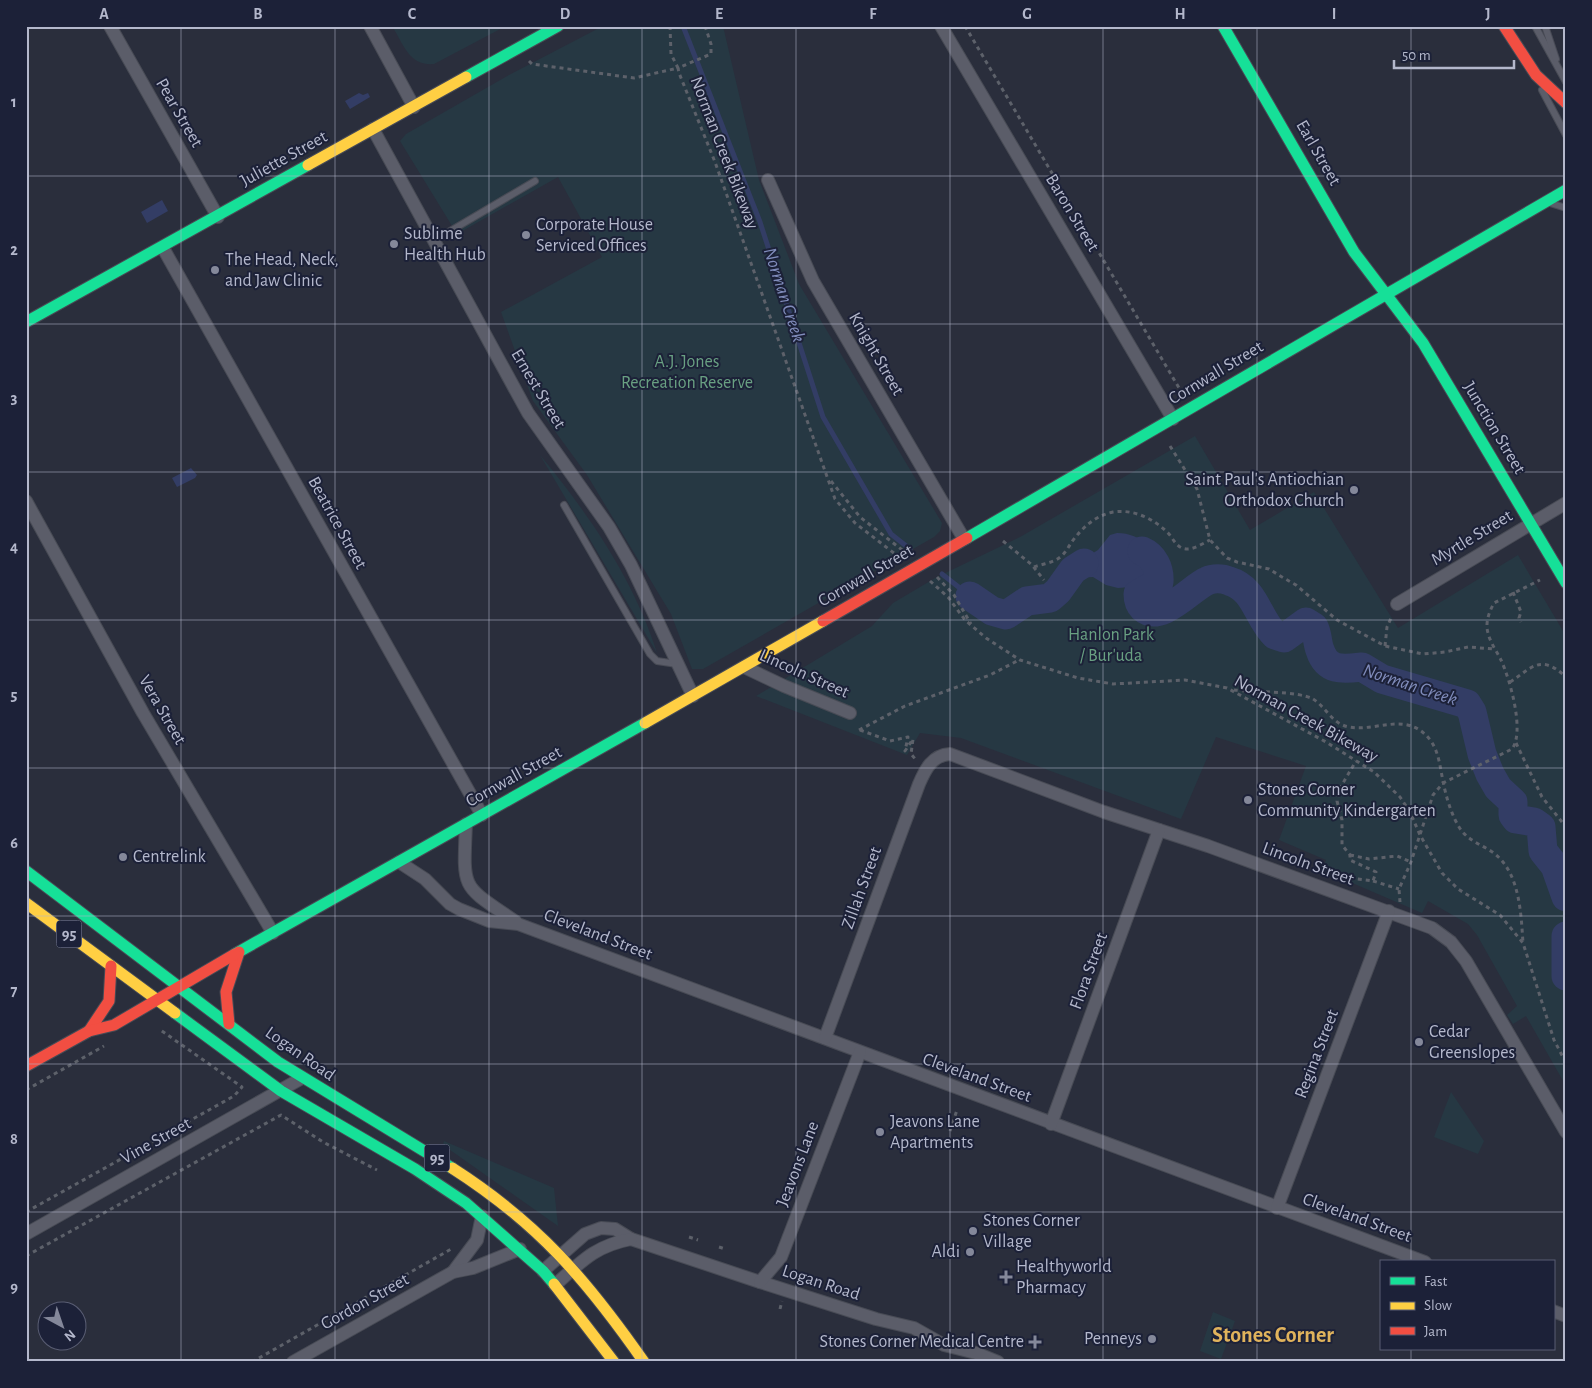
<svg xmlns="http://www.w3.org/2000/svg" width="1592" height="1388" viewBox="0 0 1592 1388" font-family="'Alegreya Sans',sans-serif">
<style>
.green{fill:#263843}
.water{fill:#333d65}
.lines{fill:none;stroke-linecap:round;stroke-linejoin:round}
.stream{stroke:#333d65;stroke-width:5}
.river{stroke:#333d65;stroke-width:29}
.lane-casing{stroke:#484b55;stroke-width:8}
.street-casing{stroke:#484b55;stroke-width:14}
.fast-casing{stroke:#484b55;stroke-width:13}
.slow-casing{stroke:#484b55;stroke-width:13}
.jam-casing{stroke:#484b55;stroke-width:13}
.path{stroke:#5d616a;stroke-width:3;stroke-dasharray:4 4;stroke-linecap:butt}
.lane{stroke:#5b5d69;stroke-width:6}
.street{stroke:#5b5d69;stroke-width:12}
.fast{stroke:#16e098;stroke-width:11}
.slow{stroke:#ffcf43;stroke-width:11}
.jam{stroke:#f24e42;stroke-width:11}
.grid{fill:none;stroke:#b4b8cc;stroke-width:1;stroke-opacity:0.55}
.poi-dot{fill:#84889a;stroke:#1c2138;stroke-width:2}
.labels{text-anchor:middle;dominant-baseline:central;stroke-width:4;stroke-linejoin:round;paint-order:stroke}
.shield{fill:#1c2138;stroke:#868ba0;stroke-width:1}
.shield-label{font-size:16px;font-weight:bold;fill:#b4b8cc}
.street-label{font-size:18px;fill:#b4b8cc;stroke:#1c2138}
.poi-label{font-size:18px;fill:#b4b8cc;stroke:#1c2138;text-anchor:start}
.park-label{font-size:18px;fill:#69a082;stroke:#1c2138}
.water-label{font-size:19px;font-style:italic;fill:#808cbb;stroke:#1c2138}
.district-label{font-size:22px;font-weight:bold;fill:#e0b35c;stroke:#1c2138}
.neatline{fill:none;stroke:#b4b8cc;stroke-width:2}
.grid-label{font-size:16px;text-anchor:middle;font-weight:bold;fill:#b4b8cc}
</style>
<rect width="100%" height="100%" fill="#2a2e3c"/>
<g class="green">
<path d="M392,26h114l-72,38c-25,2 -30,-19 -42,-38z"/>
<polygon points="603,26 723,26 759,180 799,284 942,523 940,531 934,537 703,669 692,669 671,614 587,475 533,401 501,312 602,257 558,177 457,234 400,141 406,134 509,75"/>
<polygon points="1195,436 1250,530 1314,492 1398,628 1518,555 1566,636 1566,1086 1526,1016 1513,1024 1507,1015 1517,1006 1477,935 1468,924 1428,901 1422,913 1322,870 1326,860 1279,840 1306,766 1216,737 1181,819 961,738 920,733 907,755 756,696 872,626 893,603 937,577 1020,537"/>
<path d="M540,455c50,61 93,123 117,198z"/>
<polygon points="1451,1092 1484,1141 1478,1154 1434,1137"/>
<polygon points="444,1141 554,1188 558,1226 443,1145"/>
<polygon points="1213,1312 1235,1321 1221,1359 1200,1351"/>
</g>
<g class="water">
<polygon points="359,93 363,95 368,93 370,97 350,109 345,101"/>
<polygon points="162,200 168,211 147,223 141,212"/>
<polygon points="191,468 197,475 195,478 177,487 172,478"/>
<path d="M1117,533c25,0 41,19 46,41l-4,8 -12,-5 -17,10 -12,1 -12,-3 -13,-8 -18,1 -17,13 14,-25 26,-16 12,-15z"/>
</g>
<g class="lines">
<g class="stream">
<polyline points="683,26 760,222 823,417 891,534 910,549"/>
<polyline points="942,574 970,596"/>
</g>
<g class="river">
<path d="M1142,551c12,5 18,18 17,31l-21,12c0,5 1,10 5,14 18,16 49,-21 64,-27 6,-3 15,-3 22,0 27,8 28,37 46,54l9,3 22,-16 8,5c4,8 3,16 6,23 7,22 24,19 42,17l20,12 85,25 5,8 10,42 8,20 8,14 15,14v13l3,4 18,3 7,5 2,24 12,15 11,31"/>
<polyline points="970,596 992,611 1006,615 1027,601 1050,598 1058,591 1073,570 1084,563"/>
<polyline points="1566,936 1566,976"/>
</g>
<defs>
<g id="lane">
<polyline points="1535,26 1566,82"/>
<polyline points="1545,26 1556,59"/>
<polyline points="1542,90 1566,135"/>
<polyline points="1550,203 1566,208"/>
<polyline points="435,240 535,181"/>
<polyline points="564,505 650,654 657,661 677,664"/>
</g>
<g id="street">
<polyline points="110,26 218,217"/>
<polyline points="370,26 414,107"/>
<polyline points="941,26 1173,419"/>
<polyline points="373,129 528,413 609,527 631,565 693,696"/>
<polyline points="768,180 813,281 964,539"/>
<polyline points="163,248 482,815"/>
<polyline points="26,501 143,713 273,933"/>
<polyline points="1397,604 1566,503"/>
<polyline points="744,667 784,686 850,713"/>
<path d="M466,824c-3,68 -5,60 50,98"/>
<polyline points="399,862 425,879 450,904 459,909 489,921 518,924 1425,1262"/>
<path d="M825,1038l94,-254c6,-14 13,-29 31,-30l154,58 104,34 224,82 19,14 15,19 100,171"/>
<polyline points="1051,1124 1159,830"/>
<polyline points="1277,1208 1389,911"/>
<polyline points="26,1234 302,1078"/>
<polyline points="543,1271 585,1234 601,1228 615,1229 631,1239 760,1282 876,1319 914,1328 944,1345 976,1353 998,1362"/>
<polyline points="453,1272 477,1240 482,1216"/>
<polyline points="760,1282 781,1257 860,1052"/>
<path d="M555,1285c27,-24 40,-39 76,-46"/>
<polyline points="1553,1311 1566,1316"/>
<polyline points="293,1362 453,1272 473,1268 520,1249"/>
</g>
<g id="fast">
<polyline points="1223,26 1354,252 1423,343 1566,583"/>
<polyline points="466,77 558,26"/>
<polyline points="26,322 308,165"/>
<polyline points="967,538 1566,190"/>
<polyline points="26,871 278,1062 452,1168"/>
<polyline points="235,954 645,723"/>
<polyline points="175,1013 281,1091 415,1169 466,1203 543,1271 554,1284"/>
</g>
<g id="slow">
<polyline points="308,165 466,77"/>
<polyline points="645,723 823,621"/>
<polyline points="26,903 175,1013"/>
<path d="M452,1168c86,55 134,111 192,194"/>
<polyline points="554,1284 614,1362"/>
</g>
<g id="jam">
<polyline points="1504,26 1536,75 1566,103"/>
<polyline points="823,621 967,538"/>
<polyline points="229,1024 226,992 239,952"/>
<polyline points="89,1031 109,1001 111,966"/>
<polyline points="26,1066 89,1031 114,1025 235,954"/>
</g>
</defs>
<use href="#lane" class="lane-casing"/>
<use href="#street" class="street-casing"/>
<use href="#fast" class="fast-casing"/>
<use href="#slow" class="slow-casing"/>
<use href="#jam" class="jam-casing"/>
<g class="path">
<polyline points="705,26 711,44 711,54 678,68 679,73 715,162 835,499 855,523 899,557"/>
<polyline points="965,26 1182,393"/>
<polyline points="529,61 532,64 634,78 678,68 671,54 670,26"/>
<polyline points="1170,446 1197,489 1210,540 1227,558 1237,562 1269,569 1282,577 1296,585 1337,620 1385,646 1423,654 1445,652 1468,647 1494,649"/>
<polyline points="831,481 860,517 906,553"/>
<polyline points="1003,541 1032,565 1044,580"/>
<path d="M1034,567c8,-3 18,-4 25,-9 5,-3 9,-10 12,-15 11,-15 23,-27 42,-31 20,-3 39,6 53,19 8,7 10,19 23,18 7,-1 15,-6 21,-9"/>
<polyline points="937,577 954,595 971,624"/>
<polyline points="930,581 948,597 965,620 986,638 1020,660 1078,678 1113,684 1185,680 1227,688 1326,742 1374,772 1400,797 1410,812 1420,835 1442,873 1458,889 1500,915 1523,943 1554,1040 1566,1063"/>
<polyline points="1513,592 1521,612 1519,618 1521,622"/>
<polyline points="1385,646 1387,627 1392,616"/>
<path d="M1510,682c22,-14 30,-29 56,-5"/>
<path d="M1234,690c18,2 65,1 79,9 13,8 19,25 36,28 29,5 59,-17 82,14 8,12 9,26 12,40 3,16 9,36 18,49 9,12 24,16 34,24 25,20 26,60 28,89"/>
<polyline points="859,730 905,706 990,675 1019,660"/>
<polyline points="860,730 890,741 908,737 905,751 913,739 911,754 916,760"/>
<polyline points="1516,743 1542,797 1566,827"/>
<polyline points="1350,855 1369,859 1397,856 1411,862"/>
<polyline points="1334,876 1373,881 1376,872 1350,860 1350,855 1342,845 1342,820 1337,801 1340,788 1356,761"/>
<polyline points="1373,881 1399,889"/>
<path d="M1400,902l-1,-13 12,-27 22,-67 10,-12 69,-34c13,-17 -2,-70 -11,-89 -4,-8 -11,-18 -13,-27 -3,-10 1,-21 6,-30l46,-23"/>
<polyline points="26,1090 104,1046"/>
<polyline points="950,1131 957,1110"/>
<polyline points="26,1212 234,1096 242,1087 159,1029"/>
<polyline points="689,1237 698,1240"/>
<polyline points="719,1247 725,1249"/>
<polyline points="26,1256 281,1115 323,1142 377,1170"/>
<polyline points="780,1309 782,1301"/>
<polyline points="252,1362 453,1248"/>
</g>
<use href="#lane" class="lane"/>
<use href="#street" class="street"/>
<use href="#fast" class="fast"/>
<use href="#slow" class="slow"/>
<use href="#jam" class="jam"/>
</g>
<path class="grid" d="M181,26v1336M335,26v1336M489,26v1336M642,26v1336M796,26v1336M950,26v1336M1103,26v1336M1257,26v1336M1411,26v1236M26,176h1540M26,324h1540M26,472h1540M26,620h1540M26,768h1540M26,916h1540M26,1064h1540M26,1212h1540M1411,1349v13"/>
<g class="poi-dot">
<circle cx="526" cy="235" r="5"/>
<circle cx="394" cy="244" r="5"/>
<circle cx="215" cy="270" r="5"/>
<circle cx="1354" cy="490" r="5"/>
<circle cx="1248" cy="800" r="5"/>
<circle cx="123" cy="857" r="5"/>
<circle cx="1419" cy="1042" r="5"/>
<circle cx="880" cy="1132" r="5"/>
<circle cx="973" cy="1231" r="5"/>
<circle cx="970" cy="1252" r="5"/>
<path d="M1003.5 1269.5h5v5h5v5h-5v5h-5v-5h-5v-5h5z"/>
<circle cx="1152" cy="1339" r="5"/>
<path d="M1032.5 1334.5h5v5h5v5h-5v5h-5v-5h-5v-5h5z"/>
</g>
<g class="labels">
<g class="shield">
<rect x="56.5" y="920.5" width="25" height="27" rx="4"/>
<rect x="424.5" y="1144.5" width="25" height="27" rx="4"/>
</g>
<g class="shield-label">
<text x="69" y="934">95</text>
<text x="437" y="1158">95</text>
</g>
<g class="street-label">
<text transform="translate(179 113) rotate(60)">Pear Street</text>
<text transform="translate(724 153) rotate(69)">Norman Creek Bikeway</text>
<text transform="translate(1318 153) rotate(60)">Earl Street</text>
<text transform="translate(284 159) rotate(-29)">Juliette Street</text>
<text transform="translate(1072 213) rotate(59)">Baron Street</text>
<text transform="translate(876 354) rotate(60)">Knight Street</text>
<text transform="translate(1216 373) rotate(-31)">Cornwall Street</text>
<text transform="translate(538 389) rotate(59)">Ernest Street</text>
<text transform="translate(1494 428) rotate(59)">Junction Street</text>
<text transform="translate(337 523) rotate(61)">Beatrice Street</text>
<text transform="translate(1472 538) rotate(-31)">Myrtle Street</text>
<text transform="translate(866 576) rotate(-30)">Cornwall Street</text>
<text transform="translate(804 674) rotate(24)">Lincoln Street</text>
<text transform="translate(162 710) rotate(60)">Vera Street</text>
<text transform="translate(1306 719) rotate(29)">Norman Creek Bikeway</text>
<text transform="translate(514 777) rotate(-29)">Cornwall Street</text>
<text transform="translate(1308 864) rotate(20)">Lincoln Street</text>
<text transform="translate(862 888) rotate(-70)">Zillah Street</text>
<text transform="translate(598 935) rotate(21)">Cleveland Street</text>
<text transform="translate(1089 971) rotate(-70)">Flora Street</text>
<text transform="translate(300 1054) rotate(35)">Logan Road</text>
<text transform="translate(1317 1054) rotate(-69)">Regina Street</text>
<text transform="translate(977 1078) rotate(20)">Cleveland Street</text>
<text transform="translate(156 1141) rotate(-29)">Vine Street</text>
<text transform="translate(798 1164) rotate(-69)">Jeavons Lane</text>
<text transform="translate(1357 1218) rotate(20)">Cleveland Street</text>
<text transform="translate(821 1283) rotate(18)">Logan Road</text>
<text transform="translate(365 1302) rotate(-29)">Gordon Street</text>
</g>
<g class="poi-label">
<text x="536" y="225">Corporate House<tspan x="536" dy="21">Serviced Offices</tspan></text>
<text x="404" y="234">Sublime<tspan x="404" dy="21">Health Hub</tspan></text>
<text x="225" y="260">The Head, Neck,<tspan x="225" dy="21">and Jaw Clinic</tspan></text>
<text x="1344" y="480" text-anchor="end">Saint Paul's Antiochian<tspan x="1344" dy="21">Orthodox Church</tspan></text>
<text x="1258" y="790">Stones Corner<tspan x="1258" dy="21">Community Kindergarten</tspan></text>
<text x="133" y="857">Centrelink</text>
<text x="1429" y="1032">Cedar<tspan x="1429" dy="21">Greenslopes</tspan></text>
<text x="890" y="1122">Jeavons Lane<tspan x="890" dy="21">Apartments</tspan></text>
<text x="983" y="1221">Stones Corner<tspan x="983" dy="21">Village</tspan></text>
<text x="960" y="1252" text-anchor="end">Aldi</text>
<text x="1016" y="1267">Healthyworld<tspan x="1016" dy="21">Pharmacy</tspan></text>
<text x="1142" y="1339" text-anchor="end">Penneys</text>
<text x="1024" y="1342" text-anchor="end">Stones Corner Medical Centre</text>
</g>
<g class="park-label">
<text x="687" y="362">A.J. Jones<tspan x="687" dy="21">Recreation Reserve</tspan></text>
<text x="1111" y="635">Hanlon Park<tspan x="1111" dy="21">/ Bur'uda</tspan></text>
</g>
<g class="water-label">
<text transform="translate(784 295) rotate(72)">Norman Creek</text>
<text transform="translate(1410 685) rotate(18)">Norman Creek</text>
</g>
<g class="district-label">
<text x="1273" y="1335">Stones Corner</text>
</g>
</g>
<rect width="1592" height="1388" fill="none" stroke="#1c2138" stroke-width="55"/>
<rect x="1380" y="1260" width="175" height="90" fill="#1c2138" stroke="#595d73"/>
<rect x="1390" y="1277" width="25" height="8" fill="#16e098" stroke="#595d73"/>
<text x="1424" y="1286" font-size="15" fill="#b4b8cc">Fast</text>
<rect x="1390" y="1302" width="25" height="8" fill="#ffcf43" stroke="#595d73"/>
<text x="1424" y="1310" font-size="15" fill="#b4b8cc">Slow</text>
<rect x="1390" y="1327" width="25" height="8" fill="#f24e42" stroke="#595d73"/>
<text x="1424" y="1336" font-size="15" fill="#b4b8cc">Jam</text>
<g transform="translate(62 1326) rotate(140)"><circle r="24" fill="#1c2138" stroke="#595d73"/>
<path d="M0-4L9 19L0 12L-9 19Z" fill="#84889a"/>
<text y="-8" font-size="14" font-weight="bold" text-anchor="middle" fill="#b4b8cc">N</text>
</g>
<path d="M1394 60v8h120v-8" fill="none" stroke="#b4b8cc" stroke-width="2.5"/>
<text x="1402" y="60" font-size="15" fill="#b4b8cc" stroke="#1c2138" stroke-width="4" paint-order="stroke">50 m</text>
<rect x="28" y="28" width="1536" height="1332" class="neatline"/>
<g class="grid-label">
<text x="104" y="19">A</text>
<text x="258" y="19">B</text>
<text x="412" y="19">C</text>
<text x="565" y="19">D</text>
<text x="719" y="19">E</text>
<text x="873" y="19">F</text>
<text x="1027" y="19">G</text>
<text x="1180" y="19">H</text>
<text x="1334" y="19">I</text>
<text x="1488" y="19">J</text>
<text x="14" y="107">1</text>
<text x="14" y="255">2</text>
<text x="14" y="403">3</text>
<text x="14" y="552">4</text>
<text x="14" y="700">5</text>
<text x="14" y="848">6</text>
<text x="14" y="996">7</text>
<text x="14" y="1144">8</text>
<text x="14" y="1292">9</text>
</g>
</svg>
